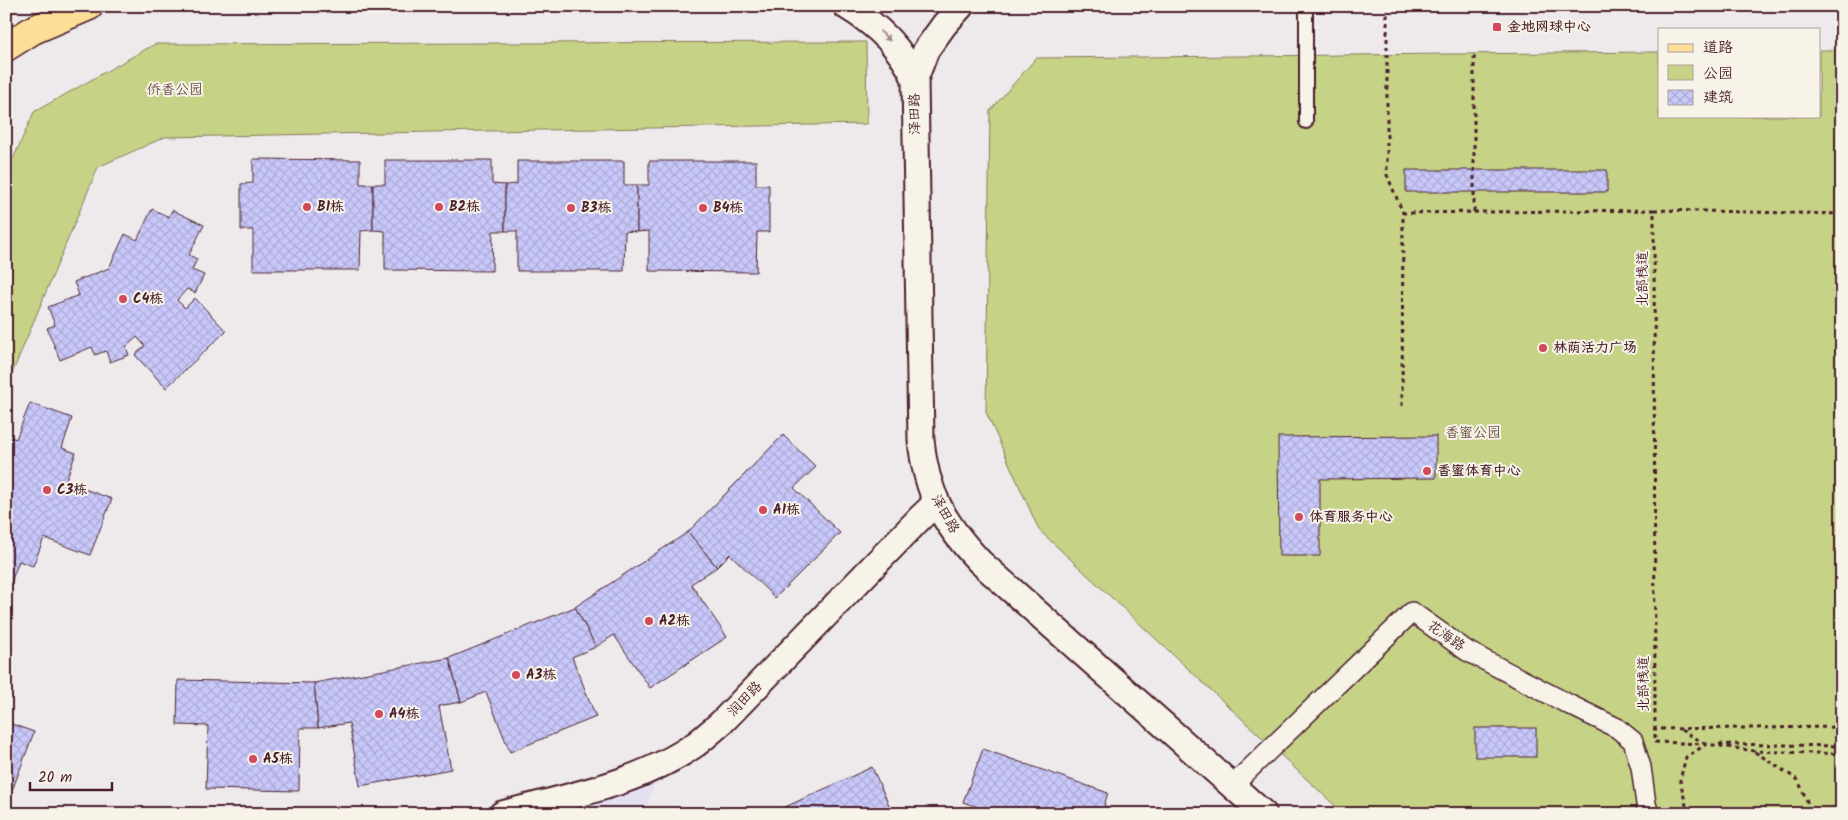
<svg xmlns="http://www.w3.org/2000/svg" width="1848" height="820" viewBox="0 0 1848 820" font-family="Kalam,'LXGW WenKai TC',sans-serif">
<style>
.built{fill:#e3e0f0}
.park{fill:#c6d387;stroke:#887959}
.building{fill:url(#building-cross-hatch);stroke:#4a1f2b}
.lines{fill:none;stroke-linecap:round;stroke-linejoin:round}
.service-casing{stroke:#4a1f2b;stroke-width:16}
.pedestrian-casing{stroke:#4a1f2b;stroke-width:22}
.minor-casing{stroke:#4a1f2b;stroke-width:29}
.primary-casing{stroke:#4a1f2b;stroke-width:31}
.path{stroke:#4a1f2b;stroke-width:3;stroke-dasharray:4 4;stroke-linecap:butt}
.service{stroke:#f7f3e8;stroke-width:12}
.pedestrian{stroke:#f7f3e8;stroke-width:19}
.minor{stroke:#f7f3e8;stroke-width:25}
.primary{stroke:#fcde96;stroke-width:28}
.path-bridge{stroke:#4a1f2b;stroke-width:3;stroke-dasharray:4 4;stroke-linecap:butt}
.oneway{fill:#a0898a}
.poi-dot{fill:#d1495b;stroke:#f7f3e8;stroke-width:2}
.labels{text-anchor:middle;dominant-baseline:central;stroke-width:4;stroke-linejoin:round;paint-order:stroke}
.poi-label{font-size:14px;font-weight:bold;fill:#4a1f2b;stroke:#f7f3e8;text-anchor:start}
.park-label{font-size:14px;fill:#694c42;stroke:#f7f3e8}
.street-label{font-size:14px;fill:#4a1f2b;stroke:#f7f3e8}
</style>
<defs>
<pattern id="building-cross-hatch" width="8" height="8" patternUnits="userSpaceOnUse" patternTransform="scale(1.25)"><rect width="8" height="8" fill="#c8c8fa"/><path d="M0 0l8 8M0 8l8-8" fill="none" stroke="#adabd6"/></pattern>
</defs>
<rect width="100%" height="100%" fill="#eeeaec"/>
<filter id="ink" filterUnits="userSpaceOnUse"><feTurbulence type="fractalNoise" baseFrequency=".02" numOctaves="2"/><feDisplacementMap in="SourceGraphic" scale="10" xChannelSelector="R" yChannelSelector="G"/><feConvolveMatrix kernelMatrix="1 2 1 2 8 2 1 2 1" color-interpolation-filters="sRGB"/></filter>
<g filter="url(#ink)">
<polygon class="built" points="656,778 644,814 547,814"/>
<g class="park">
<polygon points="866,42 867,124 165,137 98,167 6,388 6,175 34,112 155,44"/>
<polygon points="1819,50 1842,50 1842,814 1344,814 1039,530 986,412 990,111 1036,58 1659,52 1659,116 1819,116"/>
</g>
<g class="building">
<polygon points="253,159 360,160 360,184 373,184 373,230 361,231 360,270 253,270 253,230 241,230 241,184 253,183"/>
<polygon points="385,160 492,160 492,184 505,185 505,231 493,231 492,271 385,270 385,231 373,230 373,184 385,184"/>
<polygon points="517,161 624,161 624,185 637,185 637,232 625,231 624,271 517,271 517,231 505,231 505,185 517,184"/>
<polygon points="649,161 756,161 756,185 769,185 769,232 757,232 756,272 649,271 649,231 637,232 637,185 649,185"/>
<rect x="1406" y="170" width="201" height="22"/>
<polygon points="152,209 169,217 172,210 204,225 189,255 197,259 192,270 204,275 195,293 187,289 177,300 185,308 195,298 226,331 166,388 135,355 145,346 137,337 126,347 129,355 110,362 106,351 95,355 92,347 60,360 47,328 55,325 48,307 79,295 74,282 109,268 125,234 137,240"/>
<polygon points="30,403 72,418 62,448 76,453 65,482 112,499 90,555 44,538 33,566 19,561 8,590 6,590 6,435 16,439"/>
<polygon points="783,435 816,467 794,488 840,533 775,598 730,554 717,567 688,532"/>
<polygon points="1436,436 1436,478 1320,479 1320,556 1279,556 1278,437"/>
<polygon points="688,532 717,567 691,584 727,637 650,688 614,635 596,647 575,607"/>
<polygon points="575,607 596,647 572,657 596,717 510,752 486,692 461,702 449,658"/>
<polygon points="449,658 461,702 439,706 451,769 360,786 349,723 318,728 314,683"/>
<polygon points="178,680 314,683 318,728 300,728 299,791 206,789 208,726 177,725"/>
<polygon points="6,722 34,732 13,788 6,785"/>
<rect x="1475" y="728" width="61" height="29"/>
<polygon points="983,749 1108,793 1104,805 1118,814 990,814 991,812 963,802"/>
<polygon points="872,767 893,814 770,814"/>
</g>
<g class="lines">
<defs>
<polyline id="service" points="1306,122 1306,6"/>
<polyline id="pedestrian" points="1233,785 1412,612 1467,651 1570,705 1617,728 1633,741 1641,767 1646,804 1649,814"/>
<g id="minor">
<path d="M846,6c30,18 55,41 69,73l6,361c5,53 23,84 59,122l284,252"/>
<polyline points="915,79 926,50 944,25 961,6"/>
<path d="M502,814c66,-18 137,-30 194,-70 9,-7 18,-15 26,-22l199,-205 15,-14"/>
</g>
<polyline id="primary" points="6,47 33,30 89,6"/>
</defs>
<use href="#service" class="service-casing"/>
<use href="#pedestrian" class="pedestrian-casing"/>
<use href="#minor" class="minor-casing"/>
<use href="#primary" class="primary-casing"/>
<g class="path">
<polyline points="1387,6 1387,175 1403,213"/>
<polyline points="1654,210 1842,214"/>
<polyline points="1474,212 1474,53"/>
<polyline points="1653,729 1842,727"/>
<polyline points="1681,730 1706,744"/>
<polyline points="1719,744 1842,746"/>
<polyline points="1755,752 1798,780 1807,801 1808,814"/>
<polyline points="1688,814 1680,780 1686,757 1707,744 1755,751 1842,754"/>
</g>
<use href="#service" class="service"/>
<use href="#pedestrian" class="pedestrian"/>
<use href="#minor" class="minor"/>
<use href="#primary" class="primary"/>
<polyline class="path-bridge" points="1402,406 1403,213 1654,210 1655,742 1707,744"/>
</g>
<defs><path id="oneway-solid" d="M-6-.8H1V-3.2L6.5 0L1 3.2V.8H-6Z" transform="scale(1.25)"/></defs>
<use class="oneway" href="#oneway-solid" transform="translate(885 36) rotate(43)"/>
</g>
<g class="poi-dot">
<rect x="1492" y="22" width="10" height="10" rx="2.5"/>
<circle cx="307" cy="207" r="5"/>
<circle cx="439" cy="207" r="5"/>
<circle cx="571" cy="208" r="5"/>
<circle cx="703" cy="208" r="5"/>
<circle cx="123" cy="299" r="5"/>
<circle cx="1543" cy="348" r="5"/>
<circle cx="1427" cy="471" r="5"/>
<circle cx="47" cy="490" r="5"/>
<circle cx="763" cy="510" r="5"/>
<circle cx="1299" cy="517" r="5"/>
<circle cx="649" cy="621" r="5"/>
<circle cx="516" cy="675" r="5"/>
<circle cx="379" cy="714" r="5"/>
<circle cx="253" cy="759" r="5"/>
</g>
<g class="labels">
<g class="poi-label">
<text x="1507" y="27">金地网球中心</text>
<text x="317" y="207">B1栋</text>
<text x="449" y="207">B2栋</text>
<text x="581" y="208">B3栋</text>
<text x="713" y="208">B4栋</text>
<text x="133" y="299">C4栋</text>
<text x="1553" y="348">林荫活力广场</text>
<text x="1437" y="471">香蜜体育中心</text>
<text x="57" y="490">C3栋</text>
<text x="773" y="510">A1栋</text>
<text x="1309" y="517">体育服务中心</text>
<text x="659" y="621">A2栋</text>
<text x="526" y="675">A3栋</text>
<text x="389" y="714">A4栋</text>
<text x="263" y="759">A5栋</text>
</g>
<g class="park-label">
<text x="175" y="90">侨香公园</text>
<text x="1473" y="433">香蜜公园</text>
</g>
<g class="street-label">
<text transform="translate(915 114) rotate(-91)">泽田路</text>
<text transform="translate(1643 279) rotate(-90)">北部栈道</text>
<text transform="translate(945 514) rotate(61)">泽田路</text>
<text transform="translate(1446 636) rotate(35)">花海路</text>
<text transform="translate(1644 684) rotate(-90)">北部栈道</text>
<text transform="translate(745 699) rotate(-46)">润田路</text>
</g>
</g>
<rect width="1848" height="820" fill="none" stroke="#f7f3e8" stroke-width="25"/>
<rect x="12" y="12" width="1823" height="795" fill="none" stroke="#4a1f2b" stroke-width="2" filter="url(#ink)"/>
<rect x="1658" y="28" width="162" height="90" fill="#f7f3e8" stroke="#b29e9c"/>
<rect x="1668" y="44" width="25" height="8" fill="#fcde96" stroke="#b29e9c"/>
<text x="1703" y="52" font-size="15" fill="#4a1f2b">道路</text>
<rect x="1668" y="65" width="25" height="15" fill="#c6d387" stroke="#b29e9c"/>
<text x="1703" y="78" font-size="15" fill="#4a1f2b">公园</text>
<rect x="1668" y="90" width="25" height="15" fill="url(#building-cross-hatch)" stroke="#b29e9c"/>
<text x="1703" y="102" font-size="15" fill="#4a1f2b">建筑</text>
<path d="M30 782v8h82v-8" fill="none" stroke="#4a1f2b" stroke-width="2.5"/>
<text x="38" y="782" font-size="15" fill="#4a1f2b" stroke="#f7f3e8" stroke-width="4" paint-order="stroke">20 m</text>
</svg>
